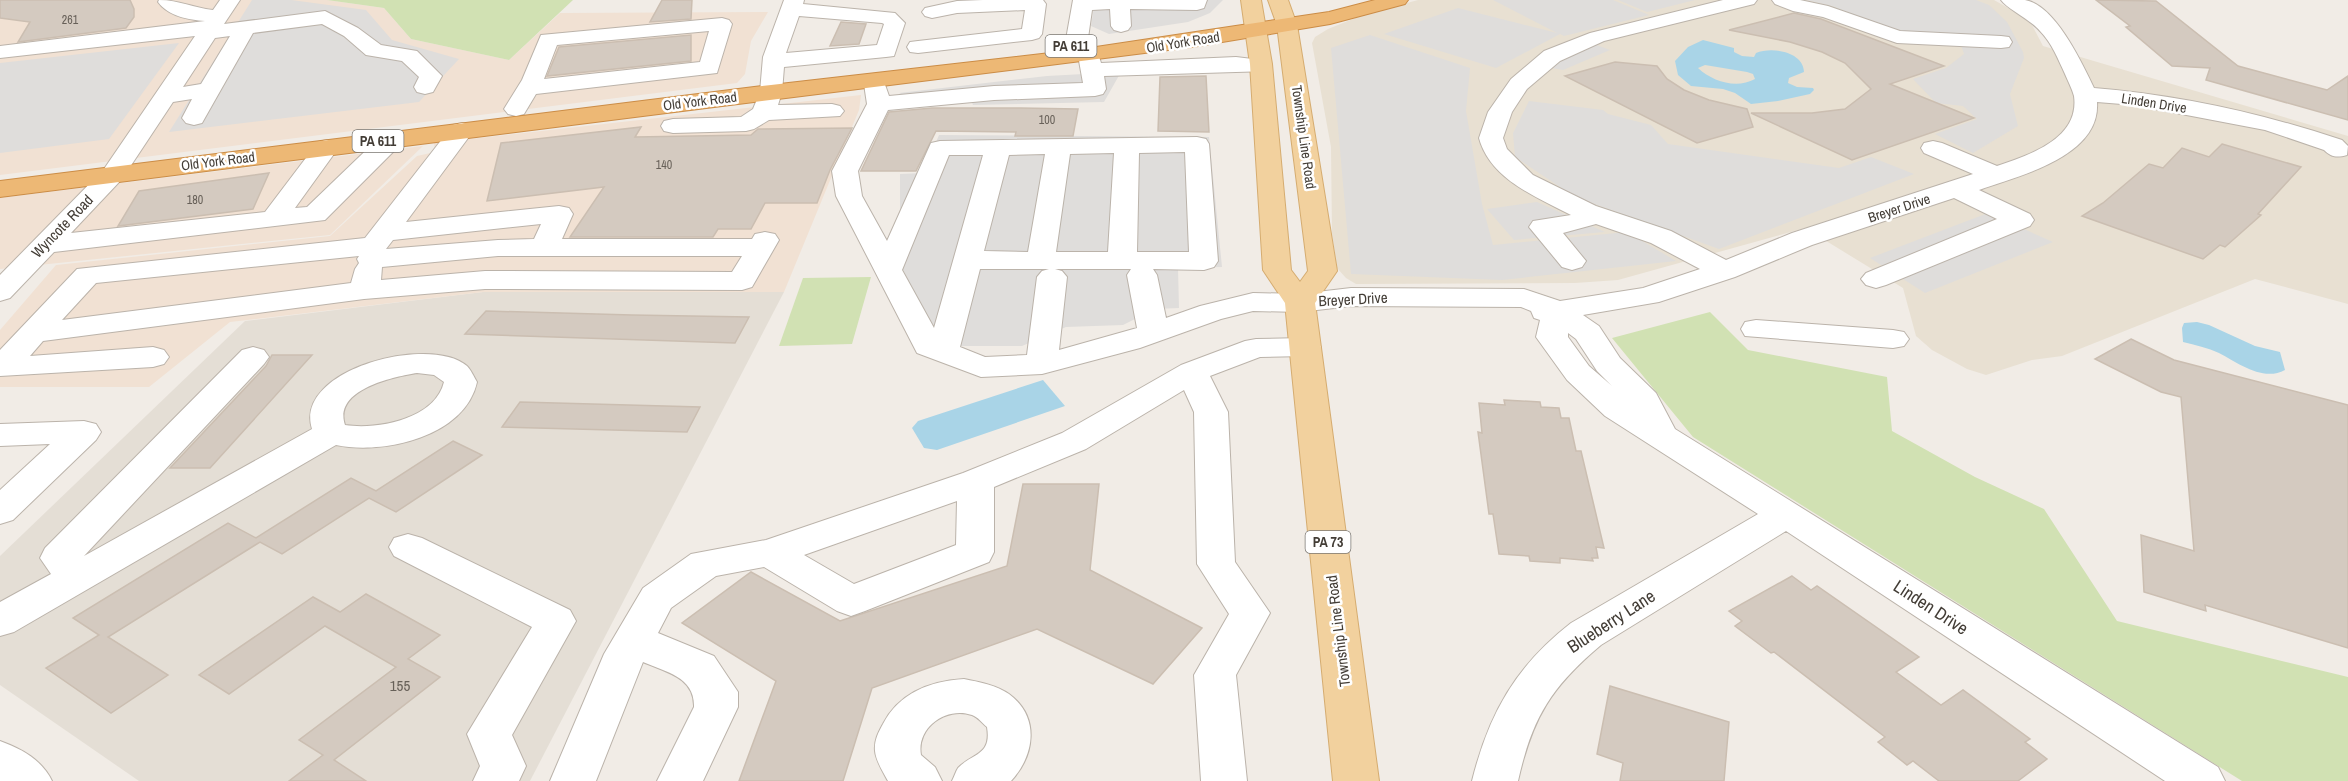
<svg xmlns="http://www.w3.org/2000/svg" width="2348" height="781" viewBox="0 0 2348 781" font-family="'Archivo Narrow',sans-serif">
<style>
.residential{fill:#e4ded5}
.commercial{fill:#f1e1d3}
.education{fill:#e8e0d2}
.green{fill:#d1e1b3}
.parking{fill:#dfdddb}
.water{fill:#a9d4e7;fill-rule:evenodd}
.building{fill:#d4cac0;stroke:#cbbeb1;stroke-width:1.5}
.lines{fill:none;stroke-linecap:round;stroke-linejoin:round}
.minor-casing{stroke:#bbb3aa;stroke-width:2}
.major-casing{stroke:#d5ac70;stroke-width:2}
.highway-casing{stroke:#cb8c46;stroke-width:2}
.minor{fill:#fff;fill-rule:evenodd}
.major{fill:#f2d19e;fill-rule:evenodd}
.highway{fill:#edb875;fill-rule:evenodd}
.labels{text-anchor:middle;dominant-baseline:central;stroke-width:5;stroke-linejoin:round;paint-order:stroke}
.number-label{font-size:12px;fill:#676058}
.far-street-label{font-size:14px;fill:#433d36;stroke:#fff}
.shield{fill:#fff;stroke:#7b7772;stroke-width:1.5}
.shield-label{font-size:14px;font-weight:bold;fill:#433d36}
.street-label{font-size:15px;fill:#433d36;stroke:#fff}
.near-number-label{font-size:15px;fill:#676058}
.near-street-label{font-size:18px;fill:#433d36;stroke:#fff}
</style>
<rect width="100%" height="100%" fill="#f1ece6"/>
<polygon class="residential" points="483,292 784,292 530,781 139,781 0,685 0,556 245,321"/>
<g class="commercial">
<polygon points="0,0 327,0 384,8 411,39 509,60 560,13 768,12 751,41 745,74 737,83 0,175"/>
<polygon points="861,95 859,110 784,292 483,292 230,322 149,387 0,387 0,330 56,265 330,236 417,156 435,152 434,143"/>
<polygon points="423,146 330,235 0,269 0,198"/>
</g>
<polygon class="education" points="1418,0 1994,0 2019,14 2032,25 2043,46 2348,136 2348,304 2255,279 2062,356 2032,360 1986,375 1967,369 1932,350 1916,336 1903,288 1805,228 1618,280 1575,283 1356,284 1346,278 1337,268 1332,234 1331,147 1312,43 1315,37 1328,29 1363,15"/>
<g class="green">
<polygon points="327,0 573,0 509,60 411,39 384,8"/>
<polygon points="871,277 852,344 779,346 803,278"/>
<polygon points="1710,312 1748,350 1887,377 1892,431 1975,477 2044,509 2117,621 2348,677 2348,781 2242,781 1693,437 1612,338"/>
</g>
<g class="parking">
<polygon points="252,0 291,0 366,10 392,40 459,59 419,102 169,132"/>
<polygon points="1095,0 1223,0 1210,13 1188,22 1109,34 1091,26"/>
<polygon points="1493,0 1613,0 1649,15 1564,36 1560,34 1496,68 1384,34 1458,8 1557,33"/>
<polygon points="1618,0 1695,0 1647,12"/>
<polygon points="1806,0 1976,0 1989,5 2007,22 2023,52 2024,58 2010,94 2018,126 1973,153 1935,134 1977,119 1963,106 1936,103 1913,79 1946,68 1964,54 1960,42 1912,42 1884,27 1832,6"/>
<polygon points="1370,35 1470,68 1466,111 1482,204 1493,245 1627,232 1676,261 1502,280 1351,274 1331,48"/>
<polygon points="179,43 109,139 0,153 0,63"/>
<polygon points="1594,44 1610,50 1563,70 1546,67"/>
<polygon points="1121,72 1104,102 973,105 971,100 922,103 899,93 1047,76"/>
<polygon points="1529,101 1603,110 1608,114 1651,125 1668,144 1839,168 1871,157 1914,174 1719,249 1575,197 1515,157 1513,133"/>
<polygon points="939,135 1209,137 1222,267 1178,268 1179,308 1155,309 1123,325 1066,327 1022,346 960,346 928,325 900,263 900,174 923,173"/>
<polygon points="1537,202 1605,232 1514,240 1487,209"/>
<polygon points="1988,213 2053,242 1925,293 1870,258"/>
</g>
<g class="water">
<path d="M1703,40l31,8v4l8,4 12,1 2,-4c16,-7 48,-1 48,19l-15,6 -1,5 9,4 16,1 1,2 -4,4 -32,7 -27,3 -16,-11 -12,-4 -32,-3 -13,-11 -3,-14 13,-14zM1705,65l42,7 6,2 2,5c-18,10 -42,3 -57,-11z"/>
<path d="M2197,322l12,3 46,21 25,6 5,18c-22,12 -47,-7 -66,-17 -11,-5 -24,-8 -36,-11l-1,-14 2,-5z"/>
<polygon points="1043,380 1065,406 937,450 924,448 912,428 918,421"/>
</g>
<g class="building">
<polygon points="0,0 130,0 134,9 134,17 126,28 18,42 30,22 0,18"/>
<polygon points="662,0 692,0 691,19 650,22"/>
<polygon points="2096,0 2156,1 2238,66 2327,90 2348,76 2348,120 2206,80 2210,68 2172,66 2126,27 2130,26"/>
<polygon points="1794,13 1821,19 1944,66 1890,84 1974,118 1852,160 1751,113 1812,113 1845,109 1871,89 1845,63 1822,52 1790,42 1729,30"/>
<polygon points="841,22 866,24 859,44 830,46"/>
<polygon points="691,35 691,61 547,76 559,47"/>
<polygon points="1615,62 1657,66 1667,79 1684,90 1709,100 1747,109 1753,127 1697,143 1565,76"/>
<polygon points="1206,76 1209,132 1158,131 1160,77"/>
<polygon points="932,108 1020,108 1078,109 1073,136 1015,136 1016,132 936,131 916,171 861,171 889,112"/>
<polygon points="641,127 635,137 751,135 758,129 852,128 830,170 817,203 765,203 751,229 718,229 713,237 570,237 604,187 487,201 501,143"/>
<polygon points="2222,144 2301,167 2258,214 2261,215 2225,247 2220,245 2203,259 2082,216 2103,203 2149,164 2163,168 2182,148 2209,157"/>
<polygon points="269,173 253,209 118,226 139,191"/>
<polygon points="486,311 632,315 749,317 735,343 465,334"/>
<polygon points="2131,339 2174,360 2348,405 2348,648 2205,605 2206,611 2144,592 2141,535 2194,551 2181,397 2161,392 2095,359"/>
<polygon points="272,355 312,355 210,468 170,468 266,366"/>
<polygon points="1504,400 1540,402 1541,407 1559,408 1561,418 1569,418 1576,451 1581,451 1604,548 1596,547 1598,558 1592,558 1593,561 1560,558 1560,563 1530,561 1529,556 1499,554 1493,514 1489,514 1478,432 1482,433 1479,403 1505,405"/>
<polygon points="520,402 700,407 687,432 502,427"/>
<polygon points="453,441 482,455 396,512 369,498 282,554 260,542 108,637 168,675 111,713 46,668 99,635 73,618 228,523 256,538 351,478 376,491"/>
<polygon points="1023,484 1099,484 1090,570 1202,628 1153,684 1037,629 872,688 843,781 739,781 776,681 682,623 751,572 840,621 1007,566"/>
<polygon points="1792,576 1811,590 1817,586 1919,657 1896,672 1941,705 1963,690 2030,739 2025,742 2047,759 2018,781 1939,781 1913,761 1907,765 1878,742 1885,737 1774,652 1771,653 1735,626 1742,621 1729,611"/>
<polygon points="366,594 440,635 408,659 440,677 334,760 366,781 289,781 323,755 299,740 396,667 325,626 229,694 199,675 313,597 340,612"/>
<polygon points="1610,686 1729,722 1724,781 1620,781 1623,763 1597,754"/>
</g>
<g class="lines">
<defs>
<g id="minor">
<path d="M159,0c20,0 35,8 54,10l7,-10h20l-16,24 101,-13 33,17 23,17 36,6 25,25 -9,16 -8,2 -8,-2 -3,-5 5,-10 -17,-16 -36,-6 -22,-19 -22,-12 -69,9 -51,90 -8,2 -8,-2 -4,-5 10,-19 -19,3 -51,77 -51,54 194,-21 53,-70 9,-2 9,2 3,5 -44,61 12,-1 76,-73 9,-2 9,2 3,5 -3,5 -76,76 -271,32 -44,46 -10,3v-26l104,-106 91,-133 -195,22v-12l205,-25c-16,-1 -37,-5 -47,-19zM230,36l-29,48 -18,3 32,-49z"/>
<path d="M784,0h20l-1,4 92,9 10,10 -11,33 -8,1 -102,10 -2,25 -4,13 54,-1 8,2 4,5 -4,5 -71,4 -15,9 -8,2 -73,2 -9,-2 -3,-5 3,-5 9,-2 68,-2 12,-8 7,-17 3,-35zM799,16l83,7 2,1 -7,21 -91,8z"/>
<polygon points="983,0 1043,0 1046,4 1042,34 1039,38 1032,40 918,53 910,52 907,47 910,42 918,41 1022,29 1025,10 957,13 932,18 925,16 922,12 925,8 957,1"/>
<polygon points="1073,0 1207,0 1204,8 1197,10 1130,9 1131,26 1128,30 1121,32 1114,30 1111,26 1110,9 1092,10 1087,45 1084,50 1076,51 1068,50 1065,45"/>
<path d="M1723,0h34l-3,4 -150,37 -44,20 -33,28 -15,23 -9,26 4,11 26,26 63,31 75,25 55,29 66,-27 181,-59 -49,-21 -3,-5 3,-5 9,-2 9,2 55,23c32,-11 83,-27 77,-70 -2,-7 -6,-15 -9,-22 -7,-15 -13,-31 -25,-43 -10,-12 -33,-22 -39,-31 8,0 16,0 24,0 30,5 57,63 69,88 85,7 167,25 248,52l6,6 -1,9c-10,3 -16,2 -23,-5l-59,-20 -131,-25 -37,-3c4,55 -79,74 -118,88l51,24 4,6 -4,6 -144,59 -10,3 -10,-3 -5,-6 5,-6 131,-54 -43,-21 -142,47 -77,32 -76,25 -76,13 16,11 21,32 36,35 19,36 543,338 7,14h-60l-379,-250 -185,114c-50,42 -69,73 -83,136h-46c17,-68 44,-115 99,-158l187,-109 -153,-98 -38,-36 -31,-43 4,-17 -6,-2 -3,-7 -10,-4 -170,-1 -51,6 -47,-1 -32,8 -81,29 -98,26 -61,3 -64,-24 -81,-157 -4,-25 35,-67 -3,-20 3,-5 8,-2 8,2 6,17 105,-10 89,-3 -5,-28 3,-5 8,-2 8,2 4,13 135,-6 33,4 3,5 -3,5 -165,5 2,13 -3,5 -8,2 -101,4 -106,10 -30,61 4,25 25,45 44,-98 9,-2 257,-4 9,2 3,5 9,117 -4,6 -10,3 -51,-1 4,6 9,43 34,-12 53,-13 47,1 51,-6 173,1 36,12 83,-13 57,-19 -49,-26 -55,-19 -33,9 23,28 -4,6 -10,3 -10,-3 -33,-40 4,-6 38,-6c-35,-18 -81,-36 -92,-77l9,-26 23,-33 33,-28 46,-18zM1185,152l4,100h-52l2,-99zM1114,153l-6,99h-52l14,-98zM1045,154l-17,98 -44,-1 25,-96zM949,155h34l-49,173 -32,-58zM980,269h69l-7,2 -5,6 -10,78 -42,2 -25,-10zM1055,269h76l-4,6 10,53 -78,22 8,-73 -5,-6zM1568,333l8,6 21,32 15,15 -23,-20 -21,-29z"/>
<polygon points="1772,0 1800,0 1828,6 1900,31 2001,36 2009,37 2012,42 2009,47 2001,48 1897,43 1823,17 1793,11 1775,4"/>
<path d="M722,18l7,2 3,4 -15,49 -181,21 -12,20 -8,2 -8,-2 -4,-5 18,-29 19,-45zM709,31l-9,31 -156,17 13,-34z"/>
<path d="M462,123l9,2 3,5 -68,92 153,-16 10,2 4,6 -11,25h190l3,-5 10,-2 10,2 4,6 -27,47 -10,3 -257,-1 -121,10 -321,42 -13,15 123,-9 11,3 5,7 -5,7 -11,3 -153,9v-26l77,-81 288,-31 88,-113zM541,224l-7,15 -36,1 -112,9 7,-9zM359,256l-2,3 2,4 -4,6 -4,14 -289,37 34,-37zM498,256h244l-10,16 -247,-1 -104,9 1,-13z"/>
<polygon points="1756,320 1893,330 1904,332 1909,339 1904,346 1893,348 1745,336 1741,329 1745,322"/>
<path d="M1305,338l11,2 5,7 -5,7 -11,2 -45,1 -50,19 18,36 7,150 35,51 -34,62 11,106h-46l-7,-106 35,-61 -32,-50 -3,-152 -10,-22 -98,59 -92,38v65l-5,10 -124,49 -14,5 -14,-5 -73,-44 -48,9 -45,32 -13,25 56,23 24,36v15l-35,74h-46l37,-74c1,-30 -28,-35 -51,-45l-47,119h-46l54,-127 39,-66 48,-34 75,-14 197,-67 99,-40 119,-68 64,-24 11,-2zM957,501l-1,44 -102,39 -50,-29z"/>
<path d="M253,347l11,3 5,7 -5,7 -180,192 228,-127c-19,-60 119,-95 155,-63 4,4 7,11 10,16 -12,55 -94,73 -141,63l-322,187 -14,4v-34l51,-28 -11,-16 5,-10 197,-198zM417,373l17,2 10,7c-9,37 -66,48 -99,43 -12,-35 47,-48 72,-52z"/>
<polygon points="84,421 96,424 101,432 96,440 13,520 0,524 0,490 50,444 0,446 0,424"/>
<polygon points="408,534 422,538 570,610 576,621 512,735 526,766 519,781 473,781 480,766 467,734 532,627 394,556 389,547 394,538"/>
<path d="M964,679c15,3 32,6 45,15 31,23 26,61 2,87h-59c2,-4 4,-10 6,-13 14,-15 34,-12 29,-41 -5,-4 -9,-10 -15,-12 -26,-9 -56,13 -51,40l14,12 7,14h-54c-5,-9 -12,-20 -13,-30 -1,-10 3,-18 8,-27 16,-31 47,-43 81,-45z"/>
<path d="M0,741c22,8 42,19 52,40h-52z"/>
</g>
<polygon id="major" points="1241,0 1261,0 1272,64 1291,270 1300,282 1308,271 1277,25 1268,0 1288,0 1297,25 1337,271 1315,303 1379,781 1333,781 1285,303 1263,270 1250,64"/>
<polygon id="highway" points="1375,0 1408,0 1405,4 1330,24 1192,47 0,197 0,181 771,85 1076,50 1329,12"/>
</defs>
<use href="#minor" class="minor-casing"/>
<use href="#major" class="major-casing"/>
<use href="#highway" class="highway-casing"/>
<use href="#minor" class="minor"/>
<use href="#major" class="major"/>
<use href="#highway" class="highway"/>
</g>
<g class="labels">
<g class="number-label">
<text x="70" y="20">261</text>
<text x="1047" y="120">100</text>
<text x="664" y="165">140</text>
<text x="195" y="200">180</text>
</g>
<g class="far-street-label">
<text transform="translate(1183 42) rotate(-9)">Old York Road</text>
<text transform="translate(700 101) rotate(-7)">Old York Road</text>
<text transform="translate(2154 103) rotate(9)">Linden Drive</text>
<text transform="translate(1304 137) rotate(82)">Township Line Road</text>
<text transform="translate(218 161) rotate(-7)">Old York Road</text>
<text transform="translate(1899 208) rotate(-18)">Breyer Drive</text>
</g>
<g class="shield">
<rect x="1045.5" y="35" width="51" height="22" rx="4.5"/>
<rect x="352.5" y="130" width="51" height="22" rx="4.5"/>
<rect x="1305.5" y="531" width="45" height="22" rx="4.5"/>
</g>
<g class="shield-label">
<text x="1071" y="46">PA 611</text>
<text x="378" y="141">PA 611</text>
<text x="1328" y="542">PA 73</text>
</g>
<g class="street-label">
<text transform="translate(62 226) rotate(-46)">Wyncote Road</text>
<text transform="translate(1353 299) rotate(-3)">Breyer Drive</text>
<text transform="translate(1338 631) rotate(-97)">Township Line Road</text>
</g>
<g class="near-number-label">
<text x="400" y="685">155</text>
</g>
<g class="near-street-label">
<text transform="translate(1931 607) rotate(33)">Linden Drive</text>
<text transform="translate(1611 621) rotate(-33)">Blueberry Lane</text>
</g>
</g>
</svg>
